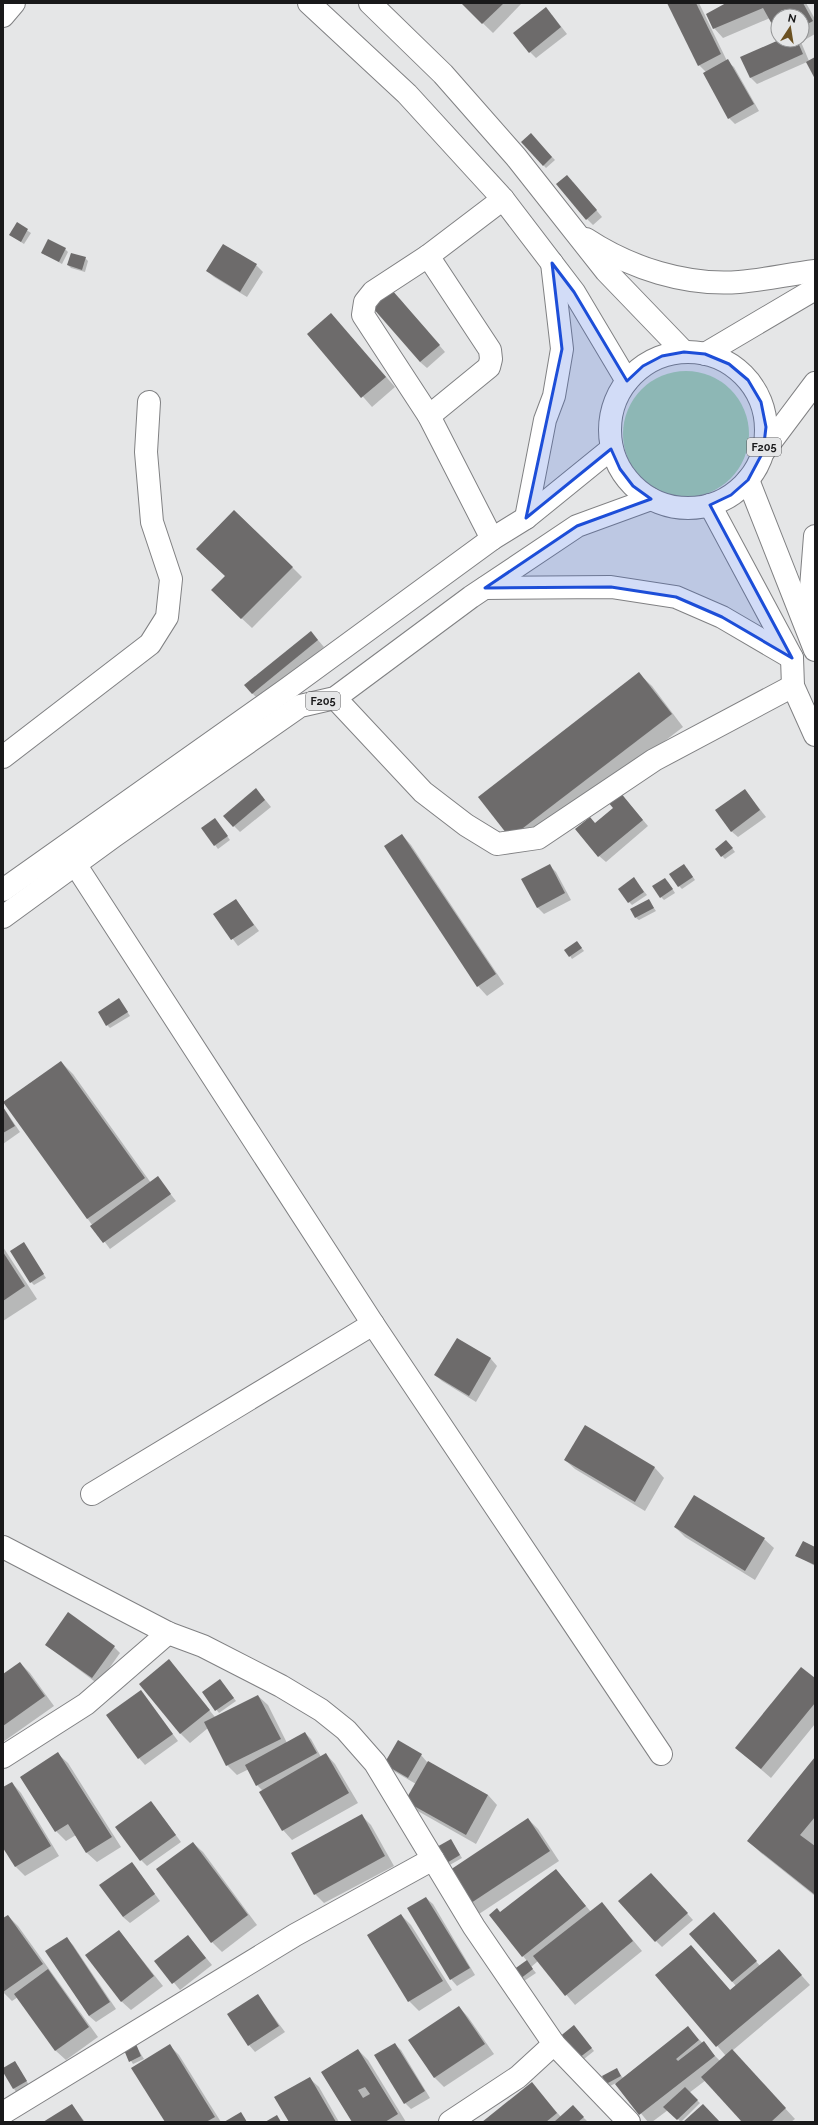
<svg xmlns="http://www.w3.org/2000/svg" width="818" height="2125" viewBox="0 0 818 2125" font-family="Raleway,sans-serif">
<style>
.green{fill:#a9d1ad}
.shadow{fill:#0003}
.building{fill:#6d6b6b;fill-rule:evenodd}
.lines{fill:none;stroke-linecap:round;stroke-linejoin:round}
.minor-casing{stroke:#808183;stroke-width:24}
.major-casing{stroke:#808183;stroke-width:24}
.highway-casing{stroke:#808183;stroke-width:24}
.minor{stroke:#fff;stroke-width:22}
.major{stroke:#fff;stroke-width:22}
.highway{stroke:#fff;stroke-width:22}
.marked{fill:#1d4ed8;fill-opacity:0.2;stroke:#1d4ed8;stroke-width:3;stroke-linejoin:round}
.labels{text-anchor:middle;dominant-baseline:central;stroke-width:4;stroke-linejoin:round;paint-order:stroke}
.shield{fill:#e5e6e7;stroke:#565658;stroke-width:1}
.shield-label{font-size:11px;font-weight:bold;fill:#19191a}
</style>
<rect width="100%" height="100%" fill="#e5e6e7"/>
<circle class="green" cx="686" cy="434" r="63"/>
<g class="shadow">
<polygon points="462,3 522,3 493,33"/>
<polygon points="669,3 699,3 727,61 734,67 759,111 735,124 729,118 706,72 699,65"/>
<polygon points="728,3 806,3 815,19 815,34 801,42 809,61 815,58 815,77 807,62 757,84 751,78 742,58 782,40 802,40 802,16 778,16 778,33 770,18 723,38 714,28"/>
<polygon points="552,15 567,34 536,58 530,52"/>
<polygon points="531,135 555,160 546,168 522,142"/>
<polygon points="573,182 602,217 593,225 587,219"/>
<polygon points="17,224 31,233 24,244 10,235"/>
<polygon points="65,249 68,252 62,264 42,253"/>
<polygon points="85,258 88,261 85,272 71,268 68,265"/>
<polygon points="256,265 263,272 247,297 214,277 207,271"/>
<polygon points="399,298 445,352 427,368 420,362"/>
<polygon points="331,314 395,387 372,407 308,334"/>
<polygon points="292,567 302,577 252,628 222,600 226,576"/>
<polygon points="311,632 324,647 259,700 252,693"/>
<polygon points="639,674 652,686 683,727 523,850 511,838"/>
<polygon points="745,790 766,817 738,837 731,831"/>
<polygon points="262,796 271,807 240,832 234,826"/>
<polygon points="626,800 648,826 606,862 599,856 596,824"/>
<polygon points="217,822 230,840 218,849 202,828"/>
<polygon points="402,835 411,845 504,984 487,996 478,986"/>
<polygon points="729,844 735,852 725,859 722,856"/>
<polygon points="550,866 556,872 571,900 544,914 537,907"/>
<polygon points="687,868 695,880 682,889 679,886"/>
<polygon points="634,879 647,895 632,905 629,902"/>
<polygon points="668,882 675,893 664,900 661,897"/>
<polygon points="236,900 259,931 238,946 215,915"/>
<polygon points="649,901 656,911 639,920 636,918"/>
<polygon points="577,942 584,951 572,959 570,956"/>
<polygon points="119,999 130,1016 110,1028 107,1025"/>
<polygon points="61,1062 73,1074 151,1183 158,1178 176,1201 110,1249 87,1218"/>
<polygon points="3,1107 20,1132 3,1144"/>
<polygon points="3,1247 37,1299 3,1321"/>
<polygon points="26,1247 46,1278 34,1285 31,1282"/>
<polygon points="457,1339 491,1359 497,1366 476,1402 442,1381 435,1375"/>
<polygon points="585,1427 655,1468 664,1478 645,1511 575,1469 565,1460"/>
<polygon points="675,1527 764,1539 774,1548 755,1580 685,1537"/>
<polygon points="815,1548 815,1566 797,1556"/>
<polygon points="46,1645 114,1647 120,1653 98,1684"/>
<polygon points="169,1661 215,1717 258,1696 268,1705 287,1743 305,1733 311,1739 321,1757 326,1754 335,1764 358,1803 292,1840 283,1830 263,1791 257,1785 249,1769 237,1775 227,1765 208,1728 190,1743 180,1733"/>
<polygon points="20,1663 30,1673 54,1706 3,1742 3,1675"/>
<polygon points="815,1680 815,1724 771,1778 736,1748"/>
<polygon points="223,1684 236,1701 219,1713 203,1693"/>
<polygon points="141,1692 178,1741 145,1765 139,1758"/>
<polygon points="58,1754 68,1763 121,1847 97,1862 87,1853 76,1835 66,1841 56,1831 21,1777"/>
<polygon points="421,1755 427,1762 488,1795 497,1805 476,1844 416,1810 407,1801 416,1784 392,1770 385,1764"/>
<polygon points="815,1758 814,1846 815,1896 761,1853 748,1841"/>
<polygon points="12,1783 21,1793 59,1856 25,1876 16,1867 3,1846 3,1789"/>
<polygon points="151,1802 181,1842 147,1866 141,1860"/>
<polygon points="362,1816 371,1825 394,1866 324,1903 315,1894"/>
<polygon points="528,1819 538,1829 559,1861 479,1914 469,1904"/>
<polygon points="451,1840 462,1858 448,1866 446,1863"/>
<polygon points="193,1843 203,1852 257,1925 222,1952 212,1942"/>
<polygon points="132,1863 160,1901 130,1923 123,1917"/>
<polygon points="556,1870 591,1912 602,1903 642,1951 575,2005 538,1961 531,1967 536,1973 524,1981 521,1978 527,1961 490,1915 501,1913"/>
<polygon points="657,1880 693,1920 662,1947 656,1941"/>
<polygon points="426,1898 433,1904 475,1975 457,1986 451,1979"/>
<polygon points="401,1915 411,1925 452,1990 419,2011 409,2001"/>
<polygon points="8,1916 18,1926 98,2037 66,2060 56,2051 18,1997 12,2001 3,1992 3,1919"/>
<polygon points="721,1920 760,1966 779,1950 810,1985 732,2051 795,2119 791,2122 744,2122 706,2080 689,2093 700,2103 681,2122 668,2110 652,2122 648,2122 616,2083 610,2086 607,2084 616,2069 623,2078 688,2028 720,2061 726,2056 657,1976 691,1946 731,1991 736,1986 691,1934"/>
<polygon points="119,1931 163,1986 131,2010 121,2001"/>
<polygon points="188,1936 212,1965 180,1990 156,1961"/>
<polygon points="67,1939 73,1945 116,2009 96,2022 89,2016 47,1952"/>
<polygon points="258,1996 285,2032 255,2052 249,2045"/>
<polygon points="459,2007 468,2017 494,2054 444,2087 435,2078 409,2041"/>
<polygon points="577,2030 594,2051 579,2063"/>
<polygon points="394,2044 401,2050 430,2098 411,2109 405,2103"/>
<polygon points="136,2046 144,2059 133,2064 125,2051"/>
<polygon points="170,2046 179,2055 221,2122 166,2122"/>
<polygon points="358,2050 368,2060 406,2122 353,2122"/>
<polygon points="15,2062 29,2085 16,2092 3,2070"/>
<polygon points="309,2078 319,2087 339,2122 290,2122"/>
<polygon points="532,2084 561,2117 582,2116 588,2122 484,2122"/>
<polygon points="72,2105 85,2122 45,2122"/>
</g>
<g class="building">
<polygon points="461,3 504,3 482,24"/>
<polygon points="667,3 696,3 721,54 698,66"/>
<polygon points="726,3 803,3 813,21 802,27 802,16 778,16 778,35 763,8 713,29 706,14"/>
<polygon points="546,7 561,27 529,53 513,33"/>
<polygon points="779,40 797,40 803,54 750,78 740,57"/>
<polygon points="815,57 815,79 806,62"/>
<polygon points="728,59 754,104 728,119 703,73"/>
<polygon points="531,133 552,157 543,166 521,142"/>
<polygon points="567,175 597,210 586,220 556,184"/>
<polygon points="17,222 28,229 21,242 9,235"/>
<polygon points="48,239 66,248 59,262 41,253"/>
<polygon points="223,244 257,264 240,292 206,271"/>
<polygon points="71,253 86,257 82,270 67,265"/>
<polygon points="392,290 440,345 420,362 372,307"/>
<polygon points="331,313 386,377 361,398 307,334"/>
<polygon points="234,510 293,567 241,619 211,590 225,576 196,549"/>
<polygon points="311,631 318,640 252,694 244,685"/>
<polygon points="639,672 672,714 510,838 478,797"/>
<polygon points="256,788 265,800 233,827 223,816"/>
<polygon points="745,789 760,810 731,832 715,810"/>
<polygon points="620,792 643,820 598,857 575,829 590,817 595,823 613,808 608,802"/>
<polygon points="215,818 228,836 214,846 201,828"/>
<polygon points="402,834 496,974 477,987 384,846"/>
<polygon points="726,840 733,848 721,857 715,849"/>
<polygon points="550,864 565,893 537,908 521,879"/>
<polygon points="684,864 693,877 678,887 669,874"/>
<polygon points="634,877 644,892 628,903 618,889"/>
<polygon points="665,878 673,889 660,898 652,886"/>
<polygon points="236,899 254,925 231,940 213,914"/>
<polygon points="649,899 654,908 635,918 630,909"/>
<polygon points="577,941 582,948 569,957 564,950"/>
<polygon points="119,998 128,1012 106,1026 98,1012"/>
<polygon points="61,1061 145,1178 87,1219 3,1102"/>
<polygon points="3,1107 15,1126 3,1133"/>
<polygon points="158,1176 171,1194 103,1243 90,1226"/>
<polygon points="24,1242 44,1274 30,1283 10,1251"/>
<polygon points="3,1252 25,1286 3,1301"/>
<polygon points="457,1338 491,1358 469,1396 434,1375"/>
<polygon points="585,1425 655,1467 635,1502 564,1460"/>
<polygon points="694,1495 765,1538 745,1571 674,1527"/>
<polygon points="803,1541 815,1547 815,1565 795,1556"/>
<polygon points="68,1612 115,1646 92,1678 45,1645"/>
<polygon points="169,1659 210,1710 180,1734 139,1684"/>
<polygon points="20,1662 45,1696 3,1726 3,1674"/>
<polygon points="801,1667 815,1678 815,1703 761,1769 735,1748"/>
<polygon points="220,1679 234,1698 215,1711 202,1692"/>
<polygon points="141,1690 173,1734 138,1759 106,1715"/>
<polygon points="258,1695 281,1739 226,1766 204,1722"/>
<polygon points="305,1732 317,1753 256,1786 245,1765"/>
<polygon points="398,1740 422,1754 408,1778 384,1764"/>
<polygon points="58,1752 112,1837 86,1853 68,1824 55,1832 20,1777"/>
<polygon points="326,1753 349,1793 282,1831 259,1792"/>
<polygon points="815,1757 815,1817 800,1835 815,1846 814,1894 747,1841"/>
<polygon points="428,1761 488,1795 466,1835 405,1801"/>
<polygon points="12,1782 51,1846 15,1867 3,1848 3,1787"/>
<polygon points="151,1801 176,1835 140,1861 115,1827"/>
<polygon points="362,1814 385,1856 314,1895 291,1853"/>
<polygon points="528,1818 550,1851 468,1905 447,1872"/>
<polygon points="451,1839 460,1855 445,1864 435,1848"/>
<polygon points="193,1842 248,1915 211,1943 156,1869"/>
<polygon points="132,1862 155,1894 123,1917 99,1885"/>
<polygon points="556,1869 586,1906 522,1957 489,1915 497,1908 500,1912"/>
<polygon points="651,1873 688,1913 655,1942 618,1901"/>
<polygon points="426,1897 470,1968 450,1980 407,1908"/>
<polygon points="602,1902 633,1941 565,1996 533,1956"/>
<polygon points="714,1912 757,1961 732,1982 689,1934"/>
<polygon points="401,1914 443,1981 408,2002 367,1935"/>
<polygon points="8,1915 43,1964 3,1992 3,1918"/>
<polygon points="119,1930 154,1976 121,2002 85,1955"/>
<polygon points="188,1935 206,1958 172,1984 154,1961"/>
<polygon points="67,1937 110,2002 89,2016 45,1951"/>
<polygon points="691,1945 730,1990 779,1949 802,1975 716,2047 655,1975"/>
<polygon points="527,1960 533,1969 520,1979 513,1970"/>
<polygon points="48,1969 89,2027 55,2051 14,1994"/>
<polygon points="258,1994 279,2026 248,2046 227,2014"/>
<polygon points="459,2006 485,2044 434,2078 408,2040"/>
<polygon points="574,2025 592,2048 575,2061 558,2038"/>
<polygon points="688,2026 699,2040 676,2059 678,2061 704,2041 715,2056 639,2115 615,2084"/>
<polygon points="395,2043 425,2091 404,2104 374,2055"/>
<polygon points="136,2044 141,2056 129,2062 124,2050"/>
<polygon points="170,2044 215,2117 206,2122 165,2122 131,2068"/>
<path d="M358,2049l40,65 -13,8h-33l-31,-50zM365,2087l5,7 -7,4 -5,-8z"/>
<polygon points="732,2049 786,2108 771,2122 742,2122 701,2077"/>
<polygon points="15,2061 27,2081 13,2089 3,2072 3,2068"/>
<polygon points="617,2068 621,2076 606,2084 602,2076"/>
<polygon points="310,2077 336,2122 289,2122 274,2097"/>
<polygon points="532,2082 557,2113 546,2122 482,2122"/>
<polygon points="685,2087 698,2100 677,2120 663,2107"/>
<polygon points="72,2104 84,2122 43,2122"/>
<polygon points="703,2104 720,2122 683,2122"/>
<polygon points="573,2105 584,2117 578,2122 554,2122"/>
<polygon points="241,2112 247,2122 224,2122"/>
<polygon points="277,2115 281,2122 265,2122"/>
</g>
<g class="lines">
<defs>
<g id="minor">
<polyline points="3,16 14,3"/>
<polyline points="428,256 490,350 491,359 489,367 429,416"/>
<polyline points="492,539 429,416 363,315 365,302 373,292 428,256 503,199"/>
<polyline points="335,698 423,792 466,825 497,844 538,838 654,760 793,686"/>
<polyline points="3,757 150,644 167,617 171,579 152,522 146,452 149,402"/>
<polyline points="75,864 373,1324 661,1754"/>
<polyline points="92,1494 373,1324"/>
<polyline points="3,1547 168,1633 203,1646 281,1686 321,1710 346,1730 375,1763 474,1927 554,2044 629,2122"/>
<polyline points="3,1757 86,1704 168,1633"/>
<polyline points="3,2113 295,1935 433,1859"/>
<polyline points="450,2122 518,2077 554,2044"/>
</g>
<g id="major">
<circle cx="688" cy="430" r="78"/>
<polyline points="705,354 815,289"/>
<polyline points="764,451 815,383"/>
<polyline points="748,480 815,650"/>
<polyline points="710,505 792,658 793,686 815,735"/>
<polyline points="485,588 611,587 676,597 722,617 792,658"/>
<polyline points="808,626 815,536"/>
<polyline points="3,890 287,689 492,539 526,518 611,449"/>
<polyline points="3,917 114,836 300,706 335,698 471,597 577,526 651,499"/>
</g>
<g id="highway">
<polyline points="309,3 407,94 503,199 574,292 627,381"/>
<polyline points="370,3 443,74 516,157 606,271 684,352"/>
<path d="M586,239c44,29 100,47 153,43 25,-2 51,-8 76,-11"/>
<polyline points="526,518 545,420 554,396 562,349 552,263"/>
</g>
</defs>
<use href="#minor" class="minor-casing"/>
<use href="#major" class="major-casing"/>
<use href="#highway" class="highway-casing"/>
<use href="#minor" class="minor"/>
<use href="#major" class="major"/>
<use href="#highway" class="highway"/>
</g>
<path class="marked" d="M552,263l22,29 53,89 16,-15 19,-10 22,-4 21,2 24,10 19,16 13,22 5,25 -3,25 -15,28 -17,15 -21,10 82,153 -70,-41 -46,-20 -65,-10 -126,1 92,-62 74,-27 -18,-13 -13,-17 -9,-20 -85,69 36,-169z"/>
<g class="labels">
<g class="shield">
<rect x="747" y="438" width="34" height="18" rx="3"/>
<rect x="306" y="692" width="34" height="18" rx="3"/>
</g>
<g class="shield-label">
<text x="764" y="447">F205</text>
<text x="323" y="701">F205</text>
</g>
</g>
<rect width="818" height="2125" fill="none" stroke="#19191a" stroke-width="8"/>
<g transform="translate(790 28) rotate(12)"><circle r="19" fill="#e5e6e7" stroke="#939495"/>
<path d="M0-3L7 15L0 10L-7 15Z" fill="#6b5122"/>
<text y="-6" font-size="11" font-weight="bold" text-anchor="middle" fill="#19191a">N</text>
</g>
</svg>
